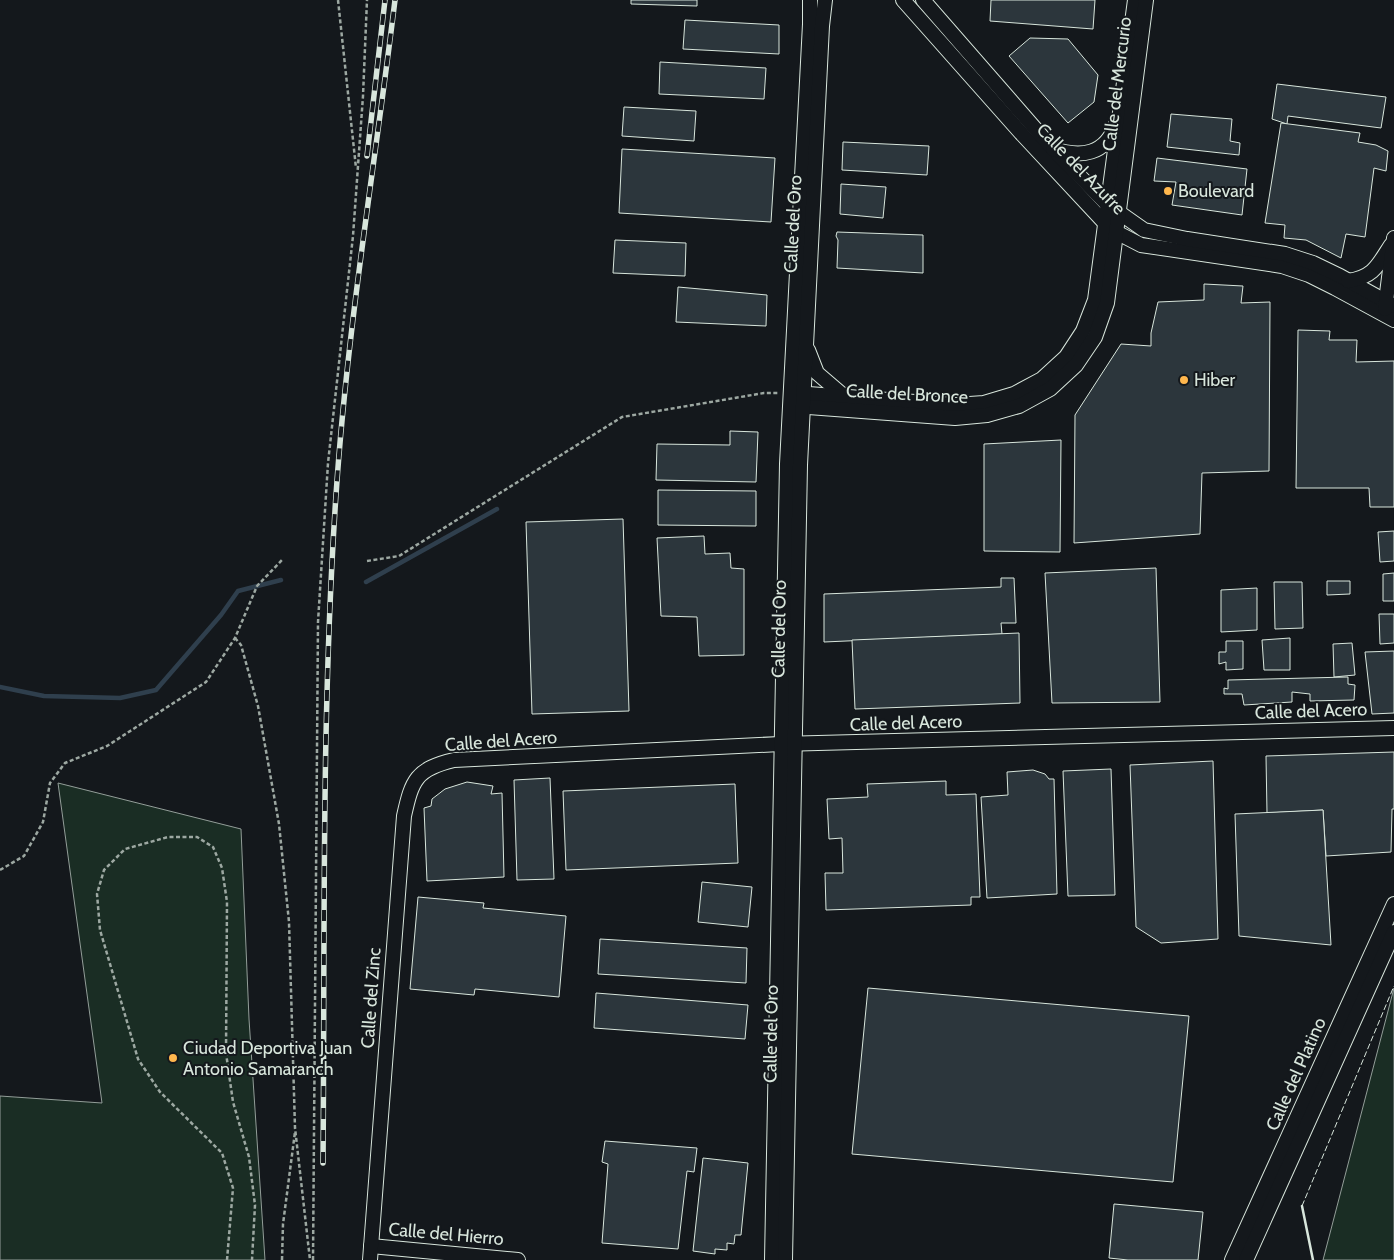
<svg xmlns="http://www.w3.org/2000/svg" width="1394" height="1260" viewBox="0 0 1394 1260" font-family="Cabin,sans-serif">
<style>
.green{fill:#1a2d24;stroke:#939e99}
.lines{fill:none;stroke-linecap:round;stroke-linejoin:round}
.stream{stroke:#2f3f4d;stroke-width:4.5}
.building{fill:#2c363c;stroke:#d8e6dc}
.minor-casing{stroke:#d8e6dc;stroke-width:16}
.path{stroke:#9da8a2;stroke-width:2.5;stroke-dasharray:4 2.5;stroke-linecap:butt}
.minor{stroke:#14181c;stroke-width:14}
.rail-casing{stroke:#d8e6dc;stroke-width:5.5}
.rail{stroke:#14181c;stroke-width:4;stroke-dasharray:11;stroke-linecap:butt}
.fence{stroke:#d8e6dc;stroke-width:1;stroke-dasharray:6 2.5;stroke-linecap:butt}
.wall{stroke:#d8e6dc;stroke-width:2.5}
.poi-dot{fill:#ffb74d;stroke:#14181c;stroke-width:2}
.labels{text-anchor:middle;dominant-baseline:central;stroke-width:4;stroke-linejoin:round;paint-order:stroke}
.street-label{font-size:18px;fill:#d8e6dc;stroke:#14181c}
.poi-label{font-size:18px;fill:#d8e6dc;stroke:#14181c;text-anchor:start}
</style>
<rect width="100%" height="100%" fill="#14181c"/>
<g class="green">
<polygon points="58,783 241,829 249,1019 265,1260 0,1260 0,1096 102,1103"/>
<polygon points="1394,988 1394,1260 1323,1260"/>
</g>
<g class="lines">
<g class="stream">
<polyline points="366,582 497,509"/>
<polyline points="0,687 44,696 120,698 156,690 221,615 238,591 281,580"/>
</g>
</g>
<g class="building">
<polygon points="631,0 697,0 697,6 631,4"/>
<polygon points="991,0 1095,0 1093,29 990,21"/>
<polygon points="685,20 779,25 779,54 683,49"/>
<polygon points="1030,38 1068,39 1098,75 1094,102 1068,123 1009,56"/>
<polygon points="660,62 766,68 764,99 659,94"/>
<polygon points="1277,84 1386,97 1381,128 1288,116 1287,124 1272,119"/>
<polygon points="624,107 696,111 694,141 622,136"/>
<polygon points="1171,114 1232,119 1230,141 1240,143 1239,155 1167,147"/>
<polygon points="1281,123 1360,133 1358,142 1376,145 1388,151 1386,171 1374,168 1365,237 1346,234 1341,258 1306,240 1284,238 1285,225 1265,223"/>
<polygon points="843,142 929,146 927,175 842,170"/>
<polygon points="622,149 775,158 771,222 619,213"/>
<polygon points="1157,158 1247,169 1242,215 1172,205 1176,182 1154,181"/>
<polygon points="841,184 886,187 883,218 840,214"/>
<polygon points="837,232 923,235 923,273 837,268 838,240 836,236"/>
<polygon points="615,240 686,243 685,276 613,273"/>
<polygon points="1204,284 1243,286 1241,303 1270,302 1269,471 1202,473 1200,534 1074,543 1075,415 1121,344 1151,346 1151,333 1158,302 1204,300"/>
<polygon points="678,287 767,295 766,326 676,322"/>
<polygon points="1298,330 1330,331 1329,340 1357,340 1356,362 1394,361 1394,507 1370,507 1369,488 1296,488"/>
<polygon points="730,431 758,432 756,482 656,480 657,444 730,445"/>
<polygon points="1061,440 1060,552 984,551 984,444"/>
<polygon points="658,490 756,491 756,526 658,525"/>
<polygon points="623,519 629,711 532,714 526,522"/>
<polygon points="1394,531 1394,561 1380,562 1378,532"/>
<polygon points="704,536 705,554 730,553 731,568 744,569 744,655 699,656 697,617 661,616 657,538"/>
<polygon points="1156,568 1160,702 1052,703 1045,573"/>
<polygon points="1394,573 1394,601 1383,601 1383,574"/>
<polygon points="1001,578 1014,578 1016,623 1001,623 1002,634 824,642 824,594 1001,587"/>
<polygon points="1327,581 1350,581 1350,594 1327,595"/>
<polygon points="1274,582 1302,582 1303,628 1275,629"/>
<polygon points="1257,588 1257,630 1221,632 1221,590"/>
<polygon points="1379,614 1394,614 1394,643 1380,644"/>
<polygon points="1019,633 1020,703 855,709 852,640"/>
<polygon points="1290,638 1290,670 1264,670 1262,640"/>
<polygon points="1226,641 1243,641 1243,669 1226,670 1226,662 1219,664 1219,652 1226,652"/>
<polygon points="1352,643 1355,675 1334,677 1333,644"/>
<polygon points="1394,651 1394,713 1372,714 1365,652"/>
<polygon points="1348,677 1348,684 1355,685 1354,700 1310,701 1310,694 1292,692 1292,702 1244,705 1242,694 1224,694 1224,688 1228,689 1228,680"/>
<polygon points="1394,752 1394,809 1392,809 1391,852 1326,856 1323,810 1267,813 1266,756"/>
<polygon points="1213,761 1218,939 1161,943 1136,927 1130,765"/>
<polygon points="1111,769 1115,895 1068,896 1063,771"/>
<polygon points="1033,770 1045,774 1049,779 1054,779 1057,894 987,898 981,797 1008,795 1007,772"/>
<polygon points="550,778 554,879 517,880 514,780"/>
<polygon points="946,781 946,795 976,794 980,897 971,897 971,905 826,910 825,873 843,873 842,838 829,839 827,799 868,797 867,784"/>
<polygon points="467,782 493,786 491,794 502,793 504,877 427,881 424,808 431,806 432,799 445,789"/>
<polygon points="735,784 738,863 566,870 563,791"/>
<polygon points="1323,810 1331,945 1239,936 1235,814"/>
<polygon points="702,882 752,887 748,927 698,922"/>
<polygon points="418,897 484,903 483,908 566,916 559,997 475,989 474,995 410,989"/>
<polygon points="600,939 747,948 746,983 598,974"/>
<polygon points="868,988 1189,1016 1173,1182 852,1154"/>
<polygon points="596,993 748,1005 745,1039 594,1028"/>
<polygon points="605,1141 697,1148 694,1172 687,1171 678,1249 602,1243 608,1164 602,1162"/>
<polygon points="703,1158 748,1163 741,1235 735,1235 734,1244 727,1243 727,1250 715,1249 715,1254 693,1251"/>
<polygon points="1114,1204 1203,1212 1198,1260 1128,1260 1109,1258"/>
</g>
<g class="lines">
<defs>
<g id="minor">
<polyline points="903,0 1021,133 1104,222 1116,232 1141,245 1282,266 1309,275 1335,288 1394,320"/>
<polyline points="923,0 1052,148 1107,204 1144,230 1187,239 1285,254 1313,263 1340,276 1394,306"/>
<path d="M1053,149c28,9 53,6 63,-25"/>
<path d="M1348,281c26,-4 30,-16 43,-36"/>
<polyline points="1385,309 1394,238"/>
<polyline points="808,350 817,373 845,397"/>
<polyline points="795,393 955,405 984,403 1014,394 1042,379 1066,357 1083,331 1095,300 1135,0"/>
<polyline points="795,406 955,418 987,415 1019,406 1050,389 1076,365 1095,337 1107,303 1146,0"/>
<polyline points="371,1246 518,1260"/>
<path d="M370,1260l34,-444c8,-36 12,-47 50,-56l326,-16 614,-16"/>
<polyline points="772,1260 787,464 810,24 810,0"/>
<polyline points="785,1260 800,465 822,26 825,0"/>
<polyline points="1232,1260 1394,904"/>
<polyline points="1246,1260 1394,932"/>
</g>
</defs>
<use href="#minor" class="minor-casing"/>
<g class="path">
<polyline points="338,0 356,168"/>
<polyline points="367,561 399,556 622,417 764,393 778,393"/>
<polyline points="235,638 241,645 258,706 279,824 289,922 295,1128 310,1260"/>
<polyline points="0,870 24,856 43,822 50,783 65,763 107,746 206,682 235,638 257,586 282,560"/>
<polyline points="227,1260 233,1188 222,1153 160,1092 138,1059 100,930 97,894 104,870 125,849 168,837 197,837 213,847 222,868 227,902 226,1053 233,1102 249,1157 255,1205 252,1260"/>
<polyline points="282,1260 283,1224 295,1132"/>
<polyline points="313,1260 318,622 328,463 353,236 363,96 367,0"/>
</g>
<use href="#minor" class="minor"/>
<defs>
<g id="rail">
<polyline points="367,156 385,0"/>
<path d="M323,1163c2,-223 -2,-446 13,-668 11,-166 39,-330 59,-495"/>
</g>
</defs>
<use href="#rail" class="rail-casing"/>
<use href="#rail" class="rail"/>
<polyline class="fence" points="1302,1206 1394,986"/>
<polyline class="wall" points="1302,1206 1313,1260"/>
</g>
<g class="poi-dot">
<circle cx="1168" cy="191" r="5"/>
<circle cx="1184" cy="380" r="5"/>
<circle cx="173" cy="1058" r="5"/>
</g>
<g class="labels">
<g class="street-label">
<text transform="translate(1117 84) rotate(-83)">Calle del Mercurio</text>
<text transform="translate(1081 169) rotate(46)">Calle del Azufre</text>
<text transform="translate(793 224) rotate(-87)">Calle del Oro</text>
<text transform="translate(907 394) rotate(3)">Calle del Bronce</text>
<text transform="translate(779 629) rotate(-89)">Calle del Oro</text>
<text transform="translate(1311 711) rotate(-2)">Calle del Acero</text>
<text transform="translate(906 723) rotate(-2)">Calle del Acero</text>
<text transform="translate(501 741) rotate(-4)">Calle del Acero</text>
<text transform="translate(371 998) rotate(-86)">Calle del Zinc</text>
<text transform="translate(771 1034) rotate(-89)">Calle del Oro</text>
<text transform="translate(1296 1074) rotate(-66)">Calle del Platino</text>
<text transform="translate(446 1234) rotate(5)">Calle del Hierro</text>
</g>
<g class="poi-label">
<text x="1178" y="191">Boulevard</text>
<text x="1194" y="380">Hiber</text>
<text x="183" y="1048">Ciudad Deportiva Juan<tspan x="183" dy="21">Antonio Samaranch</tspan></text>
</g>
</g>
</svg>
